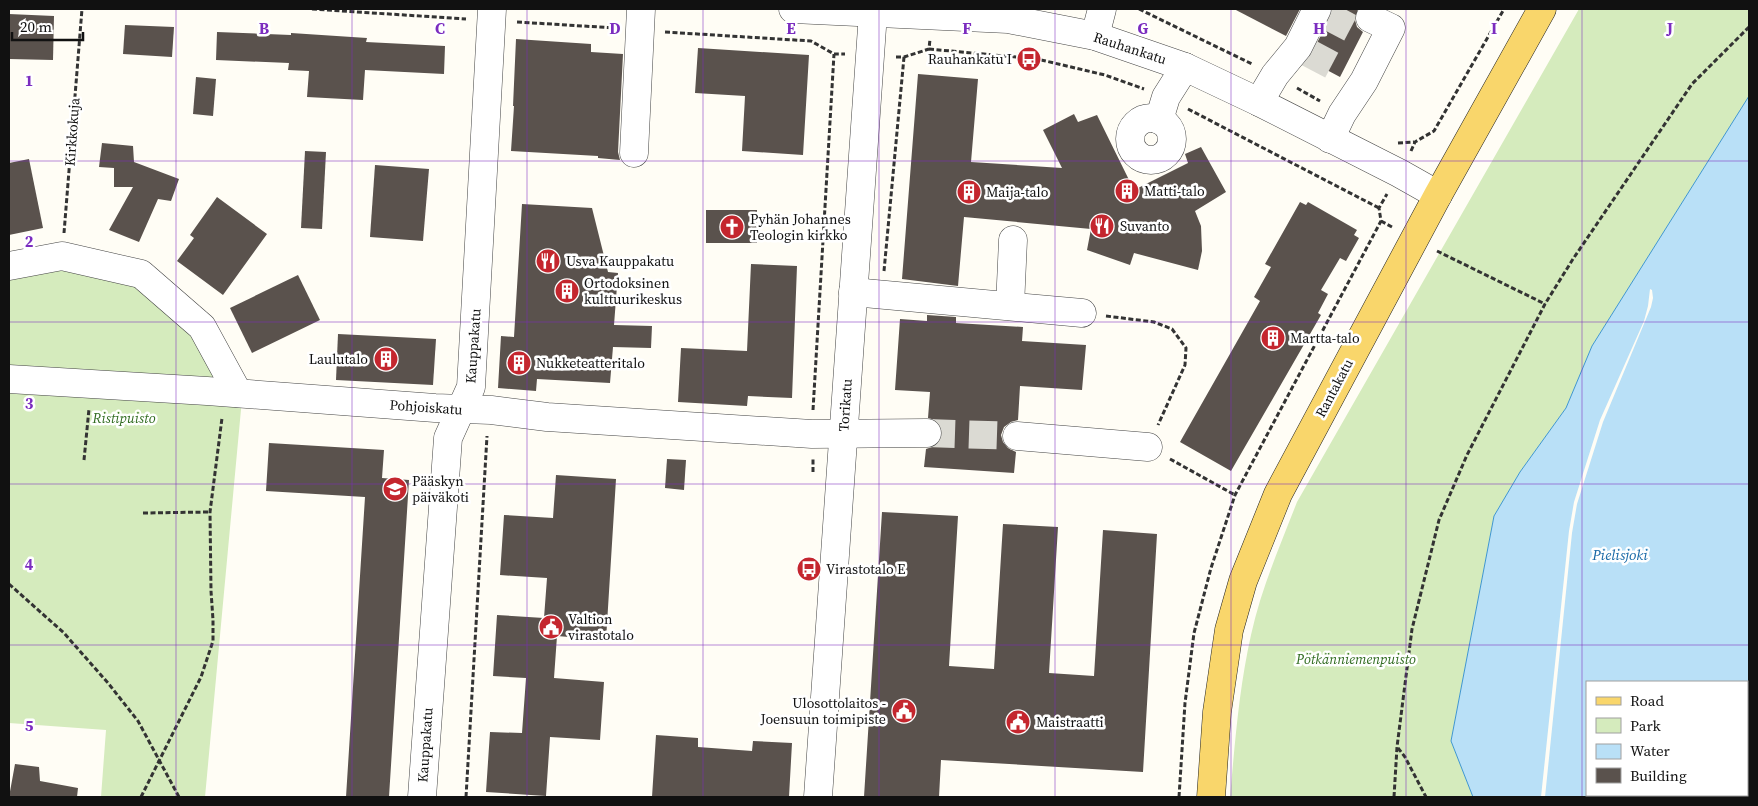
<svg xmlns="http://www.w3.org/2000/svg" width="1758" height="806" viewBox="0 0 1758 806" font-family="'Source Serif 4',serif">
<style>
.green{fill:#d5ebbd}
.water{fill:#b9e0f7;stroke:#3f96cf;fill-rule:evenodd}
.pier{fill:#fffdf5}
.building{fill:#5a524d}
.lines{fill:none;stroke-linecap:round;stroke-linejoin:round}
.minor-tunnel{stroke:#dbdad3;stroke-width:28;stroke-dasharray:28 14;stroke-linecap:butt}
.minor-casing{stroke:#444;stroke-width:29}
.major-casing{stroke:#222;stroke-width:29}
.path{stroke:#333;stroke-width:3;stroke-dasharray:5 2.5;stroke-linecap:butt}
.minor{stroke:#fff;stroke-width:28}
.major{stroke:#f9d66b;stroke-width:28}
.grid{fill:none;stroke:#7b2cbf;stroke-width:1;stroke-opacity:0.55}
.labels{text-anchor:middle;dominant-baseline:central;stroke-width:5;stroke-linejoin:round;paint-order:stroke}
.street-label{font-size:14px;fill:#111;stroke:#fff}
.poi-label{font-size:14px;fill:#111;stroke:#fff;text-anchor:start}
.park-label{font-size:14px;font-style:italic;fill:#2f6b1f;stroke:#fff}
.water-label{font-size:15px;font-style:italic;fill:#1768a6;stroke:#fff}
.grid-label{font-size:16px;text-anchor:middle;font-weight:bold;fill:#7b2cbf;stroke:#fff;stroke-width:5;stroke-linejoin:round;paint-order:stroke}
</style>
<rect width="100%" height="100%" fill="#fffdf5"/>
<g class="green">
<path d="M1579,9h170v87l-157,250 -26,62 -46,64 -26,44 -43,225 22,56h-243c5,-54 9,-109 21,-162 10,-46 29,-89 46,-133z"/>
<polygon points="9,256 141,267 243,388 205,797 101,797 106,730 9,723"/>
</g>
<path class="water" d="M1749,96v701h-276l-22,-56 43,-225 26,-44 46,-64 26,-62zM1587,682h160v113h-160z"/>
<polygon class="pier" points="1650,289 1652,290 1653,298 1651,307 1603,422 1577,504 1572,533 1545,797 1541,797 1569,531 1574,502 1600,420 1644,321 1648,306"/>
<g class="building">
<polygon points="1234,9 1300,9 1286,36"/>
<polygon points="1333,9 1358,9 1355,20 1357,27 1363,32 1340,77 1308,60 1331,16"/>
<polygon points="9,14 54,16 53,60 9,59"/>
<polygon points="125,25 174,27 172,57 123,54"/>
<polygon points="217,32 291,35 291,33 367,38 366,42 445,46 444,74 365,70 363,100 307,97 309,71 288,70 289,63 216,60"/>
<polygon points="516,39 591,44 591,52 623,54 618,152 620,160 598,158 598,156 511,151 514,106 513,106"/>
<polygon points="698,48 809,55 803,155 742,151 745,96 695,93"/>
<polygon points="918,74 978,79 971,162 1062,168 1043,130 1074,114 1078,122 1097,115 1134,190 1188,163 1185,154 1201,147 1226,192 1195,211 1201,226 1202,251 1198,270 1134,253 1130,265 1087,250 1091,229 964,217 958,286 902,279"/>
<polygon points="196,77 216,79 213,116 193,114"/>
<polygon points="102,143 133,146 134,162 179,179 171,201 158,199 139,242 109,230 133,187 114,187 114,168 99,167"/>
<polygon points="305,151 326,152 322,229 301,228"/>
<polygon points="29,159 43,228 9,235 9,163"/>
<polygon points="375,165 429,169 423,241 370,237"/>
<polygon points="217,197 267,234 223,295 177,261 194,238 190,235"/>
<polygon points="1300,202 1306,205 1308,202 1357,230 1354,235 1359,238 1346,261 1340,258 1321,290 1328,294 1318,313 1321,315 1231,471 1180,442 1260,301 1254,297 1271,267 1265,264"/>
<polygon points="522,204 592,208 608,272 618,273 614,325 652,326 651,348 613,347 610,383 537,379 536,391 498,388 501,336 514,337"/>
<rect x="706" y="210" width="51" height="33"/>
<polygon points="751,264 797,266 792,398 748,396 747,406 678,402 681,348 747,351"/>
<polygon points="298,275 320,320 252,353 230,308"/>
<polygon points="927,315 956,317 956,323 1023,327 1022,341 1086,345 1082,390 1020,386 1018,420 1011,422 1004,427 1001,435 1003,442 1008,448 1016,452 1014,473 924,467 926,449 935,446 941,440 943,433 940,425 935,420 928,418 930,392 895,390 900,319 927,321"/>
<polygon points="338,334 436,339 433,385 336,380"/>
<polygon points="269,443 384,450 382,478 409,480 389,797 346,797 365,497 266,491"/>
<polygon points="667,459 686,460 684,490 665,488"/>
<polygon points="556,475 616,479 606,640 557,636 554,678 604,682 600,740 550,737 546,796 486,792 490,732 522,733 526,678 493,676 497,615 544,618 547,578 500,575 504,515 553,518"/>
<polygon points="882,512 958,516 949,666 994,669 1003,524 1058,527 1049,673 1094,676 1103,530 1157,534 1143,772 941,760 939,797 864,797"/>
<polygon points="656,735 698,738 698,747 752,751 753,741 792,743 789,797 652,797"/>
<polygon points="15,764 39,767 40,781 78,788 77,797 9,797"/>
</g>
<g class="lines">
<g class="minor-tunnel">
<polyline points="1326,15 1362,34"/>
<polyline points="1307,52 1343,71"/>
<polyline points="927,433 1017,436"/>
</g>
<defs>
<g id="minor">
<polyline points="793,9 1008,19 1095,36 1185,67 1259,102 1399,173 1438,195"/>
<polyline points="1095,36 1102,9"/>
<polyline points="1259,102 1275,75 1298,47 1317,9"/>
<circle cx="1151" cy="139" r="21"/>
<polyline points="1159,120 1166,97 1185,67"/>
<polyline points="1330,139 1342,114 1364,81 1391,28 1370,18"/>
<polyline points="634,153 641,9"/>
<polyline points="9,266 62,256 141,274 202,327 238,393"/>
<polyline points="853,292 1082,313"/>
<polyline points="1010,306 1013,240"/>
<polyline points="9,379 207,391 435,408 491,410 547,417 812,434 927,433"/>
<polyline points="1017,436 1148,447"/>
<polyline points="422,797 448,438 471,387 492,9"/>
<polyline points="818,797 873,13"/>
</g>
<polyline id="major" points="1211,797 1217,712 1229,630 1243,581 1278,494 1438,195 1542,9"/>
</defs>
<use href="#minor" class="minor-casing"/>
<use href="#major" class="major-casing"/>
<g class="path">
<polyline points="312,9 466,19"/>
<polyline points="1139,9 1252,64"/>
<polyline points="517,22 616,28"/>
<polyline points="665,32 811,41 834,54 845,54"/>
<polyline points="929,49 1037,59 1105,75 1144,89"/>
<polyline points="896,57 904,57 929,49 930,39"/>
<polyline points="1297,88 1320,101"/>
<polyline points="1188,109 1379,208"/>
<polyline points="1398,143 1414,142"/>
<polyline points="1411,151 1415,142 1434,131 1504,9"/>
<polyline points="1381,221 1392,227"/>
<polyline points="64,233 82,9"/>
<polyline points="1437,251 1545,304"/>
<polyline points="884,271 904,57"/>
<polyline points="1106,316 1154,322 1172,329 1186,348 1185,365 1158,425"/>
<polyline points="813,410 834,54"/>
<polyline points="1170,459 1235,495"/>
<polyline points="84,460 89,409"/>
<polyline points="813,472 813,459"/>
<polyline points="143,513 210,512"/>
<polyline points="9,584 64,633 108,683 138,721 179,797"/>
<polyline points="1398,748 1405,757 1426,797"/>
<polyline points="141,797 201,677 213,641 213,620 211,591 210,512 222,418"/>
<polyline points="466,797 487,436"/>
<polyline points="1179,797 1185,703 1194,633 1211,568 1235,495 1381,221 1379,208 1387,194"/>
<polyline points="1394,797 1397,747 1412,629 1439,520 1467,455 1545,304 1573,259 1692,84 1749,27"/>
</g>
<use href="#minor" class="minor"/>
<use href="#major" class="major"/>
</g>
<path class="grid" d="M176,9v788M352,9v788M527,9v788M703,9v788M879,9v788M1055,9v788M1231,9v788M1406,9v788M1582,9v788M9,161h1740M9,322h1740M9,484h1740M9,645h1740"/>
<defs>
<symbol id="bus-disc" viewBox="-11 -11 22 22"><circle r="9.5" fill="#c4262e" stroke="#fff"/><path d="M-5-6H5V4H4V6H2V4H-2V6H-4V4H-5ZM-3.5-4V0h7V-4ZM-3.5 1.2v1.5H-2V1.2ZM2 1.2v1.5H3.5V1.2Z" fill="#fff"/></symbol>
<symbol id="building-disc" viewBox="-11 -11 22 22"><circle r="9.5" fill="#c4262e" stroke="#fff"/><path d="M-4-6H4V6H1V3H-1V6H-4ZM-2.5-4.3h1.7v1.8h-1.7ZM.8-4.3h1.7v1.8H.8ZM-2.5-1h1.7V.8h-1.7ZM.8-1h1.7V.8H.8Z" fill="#fff"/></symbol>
<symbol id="restaurant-disc" viewBox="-11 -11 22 22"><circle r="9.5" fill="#c4262e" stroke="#fff"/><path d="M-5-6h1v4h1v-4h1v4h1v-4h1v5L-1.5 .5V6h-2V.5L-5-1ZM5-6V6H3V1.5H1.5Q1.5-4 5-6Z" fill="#fff"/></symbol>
<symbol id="church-disc" viewBox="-11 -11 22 22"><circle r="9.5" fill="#c4262e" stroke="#fff"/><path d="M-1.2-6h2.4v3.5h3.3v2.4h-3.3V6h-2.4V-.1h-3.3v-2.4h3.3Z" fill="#fff"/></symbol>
<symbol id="school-disc" viewBox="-11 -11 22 22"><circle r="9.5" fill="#c4262e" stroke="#fff"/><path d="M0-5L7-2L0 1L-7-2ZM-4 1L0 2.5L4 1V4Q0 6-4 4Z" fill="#fff"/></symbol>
<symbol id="civic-disc" viewBox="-11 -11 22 22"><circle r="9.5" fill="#c4262e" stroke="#fff"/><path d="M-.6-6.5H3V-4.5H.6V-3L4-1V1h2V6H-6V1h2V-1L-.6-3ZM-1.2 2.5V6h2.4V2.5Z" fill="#fff"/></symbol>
</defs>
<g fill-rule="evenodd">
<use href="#bus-disc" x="1015" y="45" width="28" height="28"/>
<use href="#building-disc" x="1113" y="177" width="28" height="28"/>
<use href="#building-disc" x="955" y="178" width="28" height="28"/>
<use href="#restaurant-disc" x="1088" y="212" width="28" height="28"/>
<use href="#church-disc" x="718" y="213" width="28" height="28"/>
<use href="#restaurant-disc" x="534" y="247" width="28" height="28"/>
<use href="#building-disc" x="553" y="277" width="28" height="28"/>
<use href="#building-disc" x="1259" y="324" width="28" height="28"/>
<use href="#building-disc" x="372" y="345" width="28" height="28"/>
<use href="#building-disc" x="505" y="349" width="28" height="28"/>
<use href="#school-disc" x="381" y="475" width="28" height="28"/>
<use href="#bus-disc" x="795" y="555" width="28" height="28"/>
<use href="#civic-disc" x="537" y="613" width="28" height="28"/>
<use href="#civic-disc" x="890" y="697" width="28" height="28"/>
<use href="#civic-disc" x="1004" y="708" width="28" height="28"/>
</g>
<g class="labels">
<g class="street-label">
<text transform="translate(1130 48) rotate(18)">Rauhankatu</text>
<text transform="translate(72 132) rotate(-86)">Kirkkokuja</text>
<text transform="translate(473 346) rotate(-86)">Kauppakatu</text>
<text transform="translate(1334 388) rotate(-62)">Rantakatu</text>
<text transform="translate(845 405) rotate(-86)">Torikatu</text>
<text transform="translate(426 407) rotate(4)">Pohjoiskatu</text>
<text transform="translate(425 745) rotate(-86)">Kauppakatu</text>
</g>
<g class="poi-label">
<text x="1012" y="59" text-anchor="end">Rauhankatu I</text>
<text x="1144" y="191">Matti-talo</text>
<text x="986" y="192">Maija-talo</text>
<text x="750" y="219">Pyhän Johannes<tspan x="750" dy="16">Teologin kirkko</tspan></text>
<text x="1120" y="226">Suvanto</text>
<text x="566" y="261">Usva Kauppakatu</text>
<text x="584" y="283">Ortodoksinen<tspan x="584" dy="16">kulttuurikeskus</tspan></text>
<text x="1290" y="338">Martta-talo</text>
<text x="368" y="359" text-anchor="end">Laulutalo</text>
<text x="536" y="363">Nukketeatteritalo</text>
<text x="412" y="481">Pääskyn<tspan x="412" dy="16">päiväkoti</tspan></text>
<text x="826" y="569">Virastotalo E</text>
<text x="568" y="619">Valtion<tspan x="568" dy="16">virastotalo</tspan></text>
<text x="886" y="703" text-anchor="end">Ulosottolaitos -<tspan x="886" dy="16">Joensuun toimipiste</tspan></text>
<text x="1036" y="722">Maistraatti</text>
</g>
<g class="park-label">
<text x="124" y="418">Ristipuisto</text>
<text x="1356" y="659">Pötkänniemenpuisto</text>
</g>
<g class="water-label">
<text x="1620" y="554">Pielisjoki</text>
</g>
</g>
<g class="grid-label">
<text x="264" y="34">B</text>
<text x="440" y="34">C</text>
<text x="615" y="34">D</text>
<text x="791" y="34">E</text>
<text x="967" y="34">F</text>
<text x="1143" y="34">G</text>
<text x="1319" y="34">H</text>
<text x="1494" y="34">I</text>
<text x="1670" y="34">J</text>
<text x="29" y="86">1</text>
<text x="29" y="247">2</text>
<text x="29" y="409">3</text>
<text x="29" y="570">4</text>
<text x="29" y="731">5</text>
</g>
<rect width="1758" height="806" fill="none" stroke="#111111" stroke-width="20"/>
<rect x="1586" y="681" width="162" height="115" fill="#ffffff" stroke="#a0a0a0"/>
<rect x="1596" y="697" width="25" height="8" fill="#f9d66b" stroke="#a0a0a0"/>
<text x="1630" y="706" font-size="15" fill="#111111">Road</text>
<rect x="1596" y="718" width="25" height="15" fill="#d5ebbd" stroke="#a0a0a0"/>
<text x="1630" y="731" font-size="15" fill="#111111">Park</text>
<rect x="1596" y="744" width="25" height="15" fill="#b9e0f7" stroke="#a0a0a0"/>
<text x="1630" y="756" font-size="15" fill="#111111">Water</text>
<rect x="1596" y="768" width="25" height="15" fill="#5a524d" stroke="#a0a0a0"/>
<text x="1630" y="781" font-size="15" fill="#111111">Building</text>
<path d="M12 32v8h71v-8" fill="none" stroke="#111111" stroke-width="2.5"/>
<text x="20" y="32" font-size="15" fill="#111111" stroke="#ffffff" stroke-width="4" paint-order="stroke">20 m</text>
</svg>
